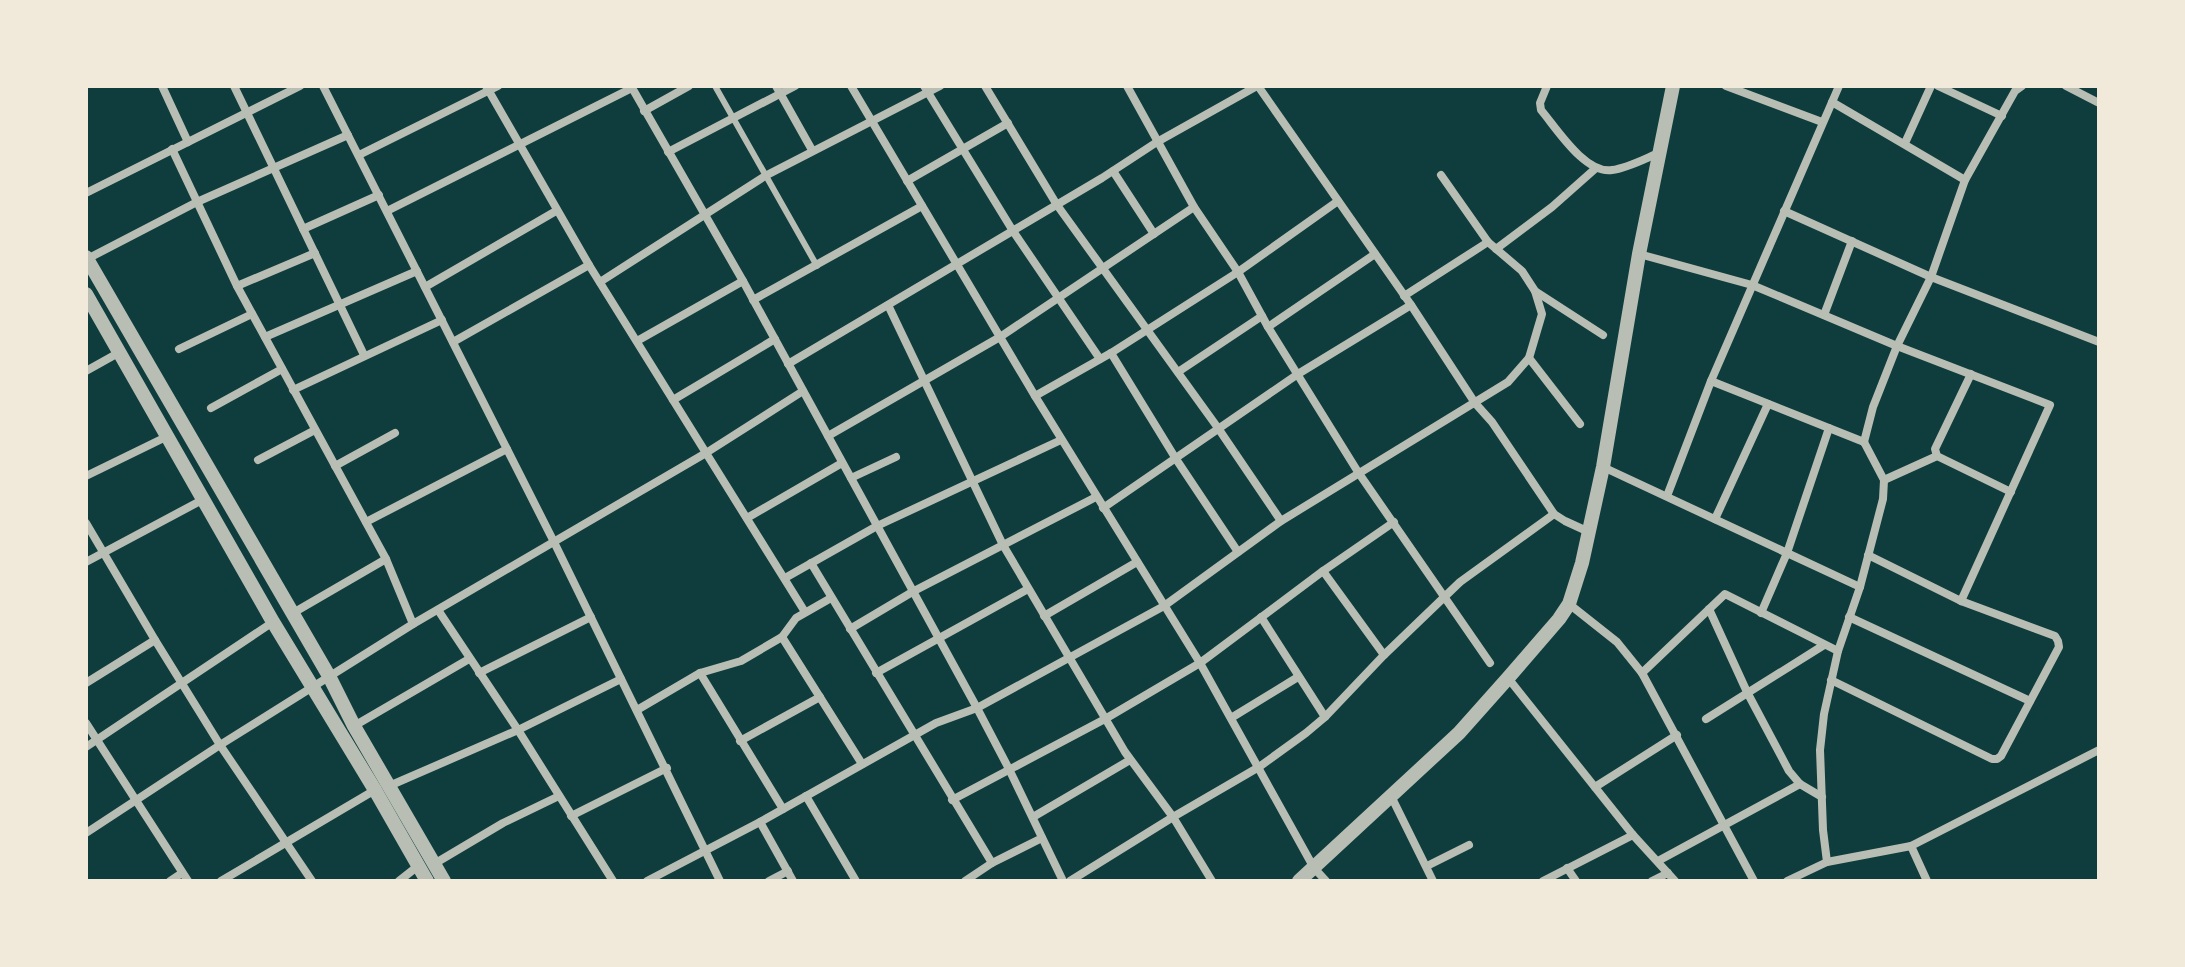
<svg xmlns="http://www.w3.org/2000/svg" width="2185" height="967" viewBox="0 0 2185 967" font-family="'Libre Baskerville',serif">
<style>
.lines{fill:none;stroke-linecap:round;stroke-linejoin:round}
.service{stroke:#b8beb3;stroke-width:6}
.minor{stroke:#b8beb3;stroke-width:8}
.tertiary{stroke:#b8beb3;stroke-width:14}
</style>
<rect width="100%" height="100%" fill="#0f3d3e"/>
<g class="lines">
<polyline class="service" points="715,86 817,266"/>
<g class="minor">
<polyline points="162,86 188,142"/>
<polyline points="234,86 364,355"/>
<polyline points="323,86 554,542 720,881"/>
<polyline points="486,86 589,265 805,612"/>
<polyline points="631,86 743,281 977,708 1009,769 1063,881"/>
<polyline points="776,86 812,150"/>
<polyline points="851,86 1035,396 1200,663 1314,868 1326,881"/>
<polyline points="924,86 1013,231 1100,359"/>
<polyline points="985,86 1057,205 1218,428 1281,521"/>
<polyline points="1127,86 1194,207 1238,272 1268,327 1358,472 1490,663"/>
<polyline points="1258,86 1411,305 1475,403 1492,422 1554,514 1565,521 1589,532"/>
<path d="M1547,86l-7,17 1,7c16,19 44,64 71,60 16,-2 34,-12 49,-18"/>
<polyline points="1726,86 1822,122"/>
<polyline points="1938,86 2002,116"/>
<polyline points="2066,86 2099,103"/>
<polyline points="1832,102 1965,180"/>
<polyline points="644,111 689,86"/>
<polyline points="1905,143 1931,86"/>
<polyline points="172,149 237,286 386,559 413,624"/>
<polyline points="668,152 795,86"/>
<polyline points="359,155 498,86"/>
<polyline points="1113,171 1154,234"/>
<polyline points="1441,175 1488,242 1522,271 1535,291 1542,314 1529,358 1580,424"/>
<polyline points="907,181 1008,123"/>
<polyline points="86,193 300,86"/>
<polyline points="387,211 632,88"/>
<polyline points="1784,211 1931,277 2099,342"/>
<polyline points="303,229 379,195"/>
<polyline points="1496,249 1552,207 1596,168"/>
<polyline points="1639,254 1752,285 1897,346 2050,405 1961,601"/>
<polyline points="87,259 197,202 348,135"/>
<polyline points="600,282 765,176 940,86"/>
<polyline points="237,286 315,253"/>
<polyline points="425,287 556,211"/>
<polyline points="1535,291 1603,335"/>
<polyline points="1404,296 1488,242"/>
<polyline points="753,300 922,206"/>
<polyline points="888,305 1003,545 1125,752 1173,817 1212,881"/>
<polyline points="1824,315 1852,241"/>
<polyline points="1268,327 1375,254"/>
<polyline points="265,337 417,271"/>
<polyline points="637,341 743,281"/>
<polyline points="453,342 589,265"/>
<polyline points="179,349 252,314"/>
<polyline points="1111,353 1176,459 1238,552"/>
<polyline points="788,364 1102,178 1157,142 1257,86"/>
<polyline points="86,371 120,352"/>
<polyline points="1178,372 1262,316"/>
<polyline points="1971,374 1935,449 1937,456 2011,492"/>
<polyline points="1711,381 1864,442"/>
<polyline points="293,390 442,320"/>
<polyline points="1035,396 1111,353 1238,272 1338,201"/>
<polyline points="673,400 775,339"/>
<polyline points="211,408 282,369"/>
<polyline points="828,436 1000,337 1194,207"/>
<polyline points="1864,442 1873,407 1897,346 1931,277 1965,180 2015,91 2022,86"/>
<polyline points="258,460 315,430"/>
<polyline points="335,466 395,433"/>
<polyline points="1603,467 1860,587"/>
<polyline points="86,476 168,436"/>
<polyline points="851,478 896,457"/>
<polyline points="1884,480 1937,456"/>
<polyline points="1667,496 1711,381 1839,86"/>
<polyline points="1103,508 1298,374 1411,305"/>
<polyline points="747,518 842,463"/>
<polyline points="1715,519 1768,404"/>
<polyline points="366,522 507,449"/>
<polyline points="86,523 155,640 220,745 312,881"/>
<polyline points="86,562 204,499"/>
<polyline points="811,563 992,863"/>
<polyline points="1323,571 1384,655"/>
<polyline points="785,578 877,526 1061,440"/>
<polyline points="1569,604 1617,642 1642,673 1754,881"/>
<polyline points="1709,609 1747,692 1789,771 1800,784 1822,797"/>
<polyline points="438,610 518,730 613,881"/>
<polyline points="293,613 386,559"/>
<polyline points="1761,613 1787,553 1829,428"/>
<polyline points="1044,616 1137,562"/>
<polyline points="1261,617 1325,717"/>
<polyline points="1849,617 2030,701"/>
<polyline points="850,629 914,591 1096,497"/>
<polyline points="782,637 862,764"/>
<polyline points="479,673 591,617"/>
<polyline points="700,673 783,809"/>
<polyline points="876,673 1028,589"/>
<polyline points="1642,673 1725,594 1838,651"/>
<polyline points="1508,678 1633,835 1675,881"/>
<polyline points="1831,680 1992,759 1997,759 2001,756 2059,647 2058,641 2055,636 1961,601 1868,555"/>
<polyline points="86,683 155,640"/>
<polyline points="637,710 700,673 741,661 782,637 796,618 831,598"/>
<polyline points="1231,718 1298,677"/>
<polyline points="1706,719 1824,645"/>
<polyline points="86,723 188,881"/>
<polyline points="354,726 469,659"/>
<polyline points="740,741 820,697"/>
<polyline points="86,747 273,622"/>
<polyline points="389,786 518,730 621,679"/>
<polyline points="1595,787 1677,735"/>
<polyline points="806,796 856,881"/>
<polyline points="1391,796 1433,881"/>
<polyline points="952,800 1105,719 1200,663 1323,571 1394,522"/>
<polyline points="571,816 667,768"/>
<polyline points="1033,817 1130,760"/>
<polyline points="760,822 793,881"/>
<polyline points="86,833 220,745 413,624 706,453 803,391"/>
<polyline points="1911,846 1927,881"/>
<polyline points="1658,861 1800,784"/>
<polyline points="1827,862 1911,846 2099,750"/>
<polyline points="434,864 503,823 559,796"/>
<polyline points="1427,866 1469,845"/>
<polyline points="1567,868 1576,881"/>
<polyline points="170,881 182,873"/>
<polyline points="221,881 375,790"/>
<polyline points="399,881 418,866"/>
<polyline points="647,881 760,822 936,723 977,708 1164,606 1281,521 1508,382 1529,358"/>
<polyline points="769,881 788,871"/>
<polyline points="965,881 992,863 1042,838"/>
<polyline points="1070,881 1173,817 1259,767 1306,733 1325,717 1384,655 1460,582 1554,514"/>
<polyline points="1543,881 1633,835"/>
<polyline points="1652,881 1668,873"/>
<polyline points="1787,881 1827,862 1823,830 1820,750 1824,714 1838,651 1860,587 1883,499 1884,480 1864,442"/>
</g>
<g class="tertiary">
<polyline points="86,257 329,676 354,726 444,881"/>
<polyline points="86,294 273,622 375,790 427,881"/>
<polyline points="1299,881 1459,733 1508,678 1559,619 1569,604 1582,563 1603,467 1639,254 1673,86"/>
</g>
</g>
<rect width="2185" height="967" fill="none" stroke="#f1e9da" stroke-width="176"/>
</svg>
